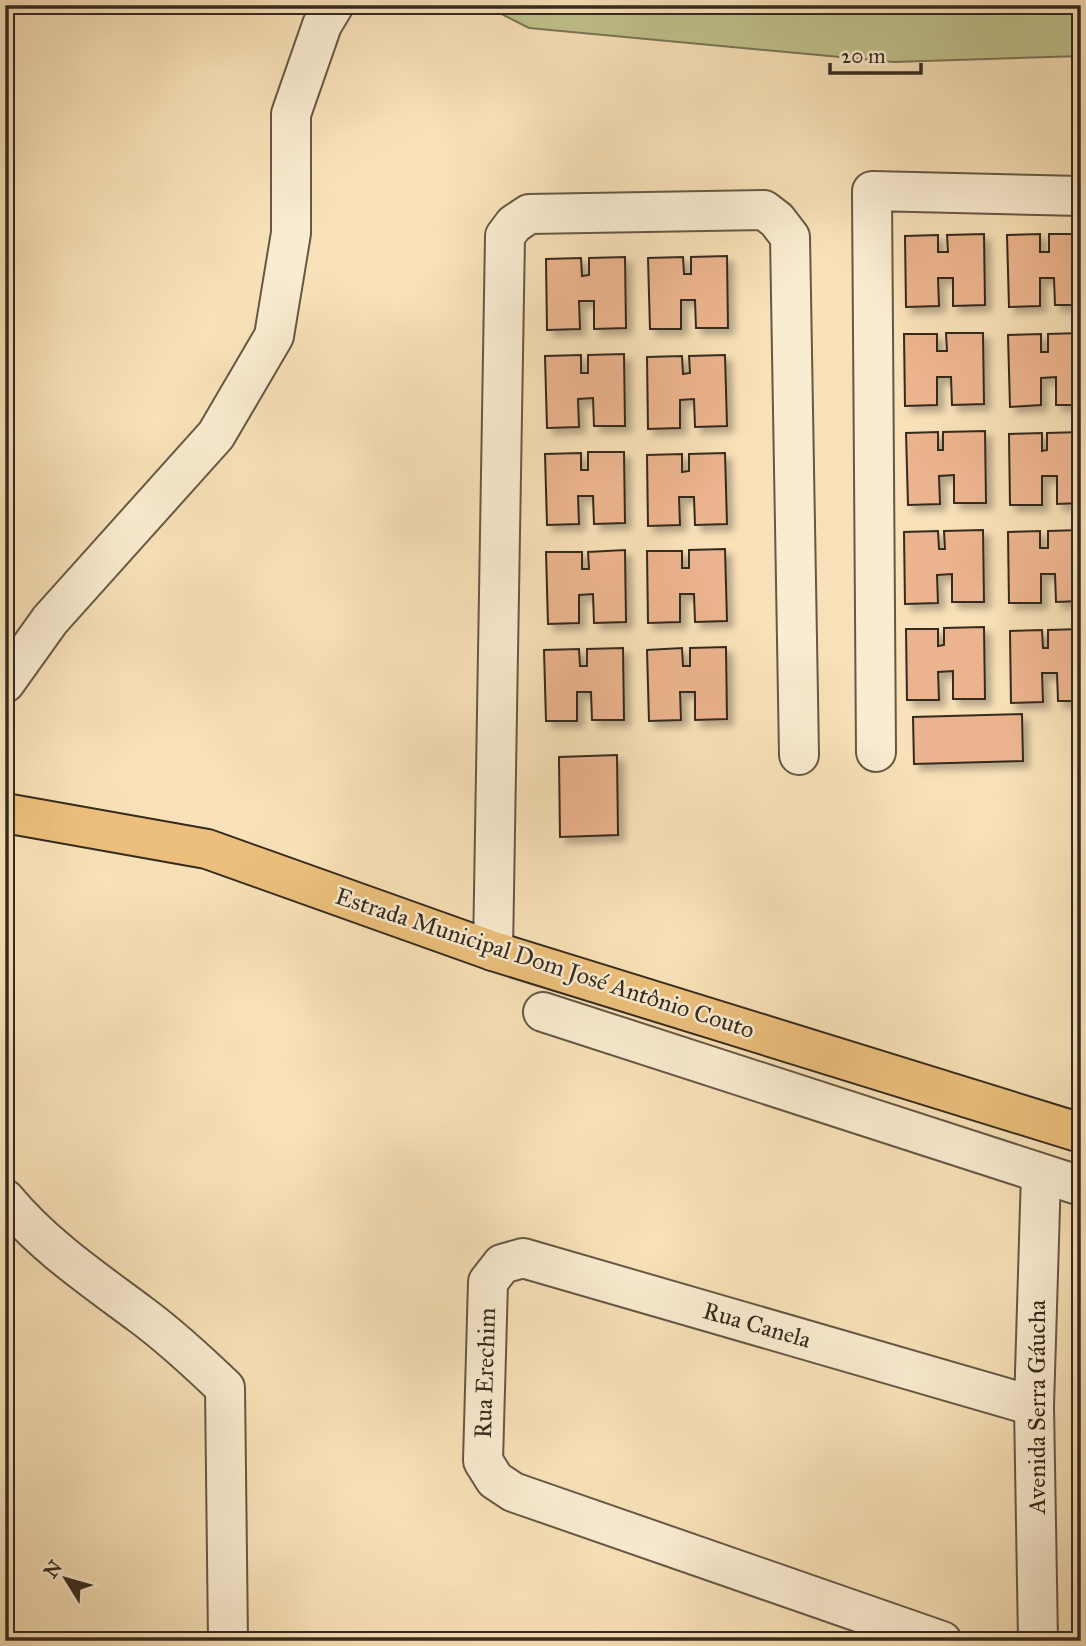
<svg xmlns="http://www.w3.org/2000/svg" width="1086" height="1646" viewBox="0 0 1086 1646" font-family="'IM FELL Great Primer',serif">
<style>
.green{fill:#c0c28d;stroke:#7a7656;stroke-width:2}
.building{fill:#ecb48e;stroke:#352a1f;stroke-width:2;filter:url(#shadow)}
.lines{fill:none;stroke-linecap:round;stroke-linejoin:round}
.minor-casing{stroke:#665845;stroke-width:42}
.major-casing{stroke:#352a1f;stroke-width:42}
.minor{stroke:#faecd1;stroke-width:38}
.major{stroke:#ecc07c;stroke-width:38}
.labels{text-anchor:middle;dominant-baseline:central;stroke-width:5;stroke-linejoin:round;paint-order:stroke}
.street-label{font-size:24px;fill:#352a1f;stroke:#faecd1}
</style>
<defs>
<filter id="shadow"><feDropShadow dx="6" dy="6" stdDeviation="3.5" flood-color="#0004"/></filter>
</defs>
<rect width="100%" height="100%" fill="#f8e1b8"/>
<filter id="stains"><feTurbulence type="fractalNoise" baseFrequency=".00286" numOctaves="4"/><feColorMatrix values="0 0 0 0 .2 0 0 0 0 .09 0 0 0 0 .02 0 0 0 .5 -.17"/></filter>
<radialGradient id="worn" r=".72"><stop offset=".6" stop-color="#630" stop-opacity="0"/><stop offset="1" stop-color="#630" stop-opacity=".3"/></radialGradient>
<polygon class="green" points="484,5 1081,5 1081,56 894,62 529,28"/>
<g class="building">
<polygon points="984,234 985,305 953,306 953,278 938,278 939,306 906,307 905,236 938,235 938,252 948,252 947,235"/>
<polygon points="1040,234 1040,252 1049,252 1049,234 1081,234 1081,305 1055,305 1054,278 1040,278 1040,306 1009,307 1007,235"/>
<polygon points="727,256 728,328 696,328 695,300 681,300 681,329 650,329 648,258 683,257 684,274 691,274 691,257"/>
<polygon points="625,257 626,328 594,329 594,301 579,301 580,329 547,330 546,259 581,258 582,276 589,275 589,258"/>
<polygon points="946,333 983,333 984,404 952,405 951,377 937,377 937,405 905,406 904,334 937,334 937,351 947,351"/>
<polygon points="1081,333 1081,405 1056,405 1056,377 1041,378 1041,405 1010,407 1008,335 1041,334 1041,352 1048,352 1048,334"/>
<polygon points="624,354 625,426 594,426 593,398 578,399 579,427 547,428 545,356 581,355 581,373 588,373 588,355"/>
<polygon points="725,355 727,426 695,427 694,399 680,400 680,428 648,429 647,357 682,356 683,374 690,373 689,356"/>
<polygon points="985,431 986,503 954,503 954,475 939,476 940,504 908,505 906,433 938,432 938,450 943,450 943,432"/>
<polygon points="1081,432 1081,503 1057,504 1057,476 1042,476 1042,505 1010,505 1009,434 1042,433 1042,451 1047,450 1047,433"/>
<polygon points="588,452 624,452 625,523 594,524 593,496 578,496 579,524 547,525 545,454 581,453 581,470 588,470"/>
<polygon points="725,453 727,524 695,525 694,497 679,497 680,525 648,526 647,455 682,454 682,472 689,471 689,454"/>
<polygon points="983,530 984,602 952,602 952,574 937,575 938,603 905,604 904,532 938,531 939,549 945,549 944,531"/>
<polygon points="1081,530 1081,601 1056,602 1055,574 1041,574 1041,603 1009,603 1008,532 1040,531 1040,548 1048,548 1048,531"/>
<polygon points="725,549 727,621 695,622 694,594 680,594 680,622 648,623 647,551 682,551 682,568 689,568 689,550"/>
<polygon points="625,550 626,622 594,623 593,594 579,595 579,623 548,624 546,552 582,552 582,569 589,569 588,552"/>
<polygon points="984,627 985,699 953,699 953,671 938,672 939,700 907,700 906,629 938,629 938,646 944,645 944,628"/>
<polygon points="1081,629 1081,701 1058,701 1057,673 1042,673 1043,702 1011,703 1010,631 1042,630 1043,648 1048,648 1048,630"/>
<polygon points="726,647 727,719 695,720 695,692 680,692 681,720 649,721 647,650 682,648 683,666 690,666 690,648"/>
<polygon points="623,648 624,720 592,720 591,692 577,692 577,721 546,721 544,650 579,649 580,666 587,666 587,649"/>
<polygon points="1022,714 1023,761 914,764 913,717"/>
<polygon points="617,755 618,835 560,837 559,757"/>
</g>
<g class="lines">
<defs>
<g id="minor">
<polyline points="5,683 50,620 216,435 274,336 291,233 291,114 322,25 334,5"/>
<polyline points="876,752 872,191 1081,196"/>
<polyline points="493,951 505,236 514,224 529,214 764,210 777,220 790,237 799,755"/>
<polyline points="543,1012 1081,1186"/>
<path d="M5,1199c38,46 88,80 135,115 30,22 58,48 85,74l3,253"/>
<polyline points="942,1641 513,1492 495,1480 483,1461 488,1282 502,1264 523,1258 1034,1406"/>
<polyline points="1038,1641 1034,1406 1041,1174"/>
</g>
<polyline id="major" points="5,813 207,849 493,951 1081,1133"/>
</defs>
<use href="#minor" class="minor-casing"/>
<use href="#major" class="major-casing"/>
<use href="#minor" class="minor"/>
<use href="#major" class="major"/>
</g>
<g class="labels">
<g class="street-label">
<text transform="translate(545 963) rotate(18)">Estrada Municipal Dom José Antônio Couto</text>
<text transform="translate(757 1325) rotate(16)">Rua Canela</text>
<text transform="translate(485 1373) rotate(-88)">Rua Erechim</text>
<text transform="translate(1037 1407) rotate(-90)">Avenida Serra Gáucha</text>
</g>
</g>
<rect width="1086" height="1646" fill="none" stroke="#f8e1b8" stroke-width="28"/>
<rect x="7" y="7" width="1072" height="1632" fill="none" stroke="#352a1f" stroke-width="3.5"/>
<rect x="14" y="14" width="1058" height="1618" fill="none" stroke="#352a1f" stroke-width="2"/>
<g transform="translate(66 1579) rotate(307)" stroke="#faecd1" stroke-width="5" paint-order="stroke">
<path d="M0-5L12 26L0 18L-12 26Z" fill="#352a1f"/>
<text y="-10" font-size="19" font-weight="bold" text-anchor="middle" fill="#352a1f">N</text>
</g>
<path d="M830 63v10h91v-10" fill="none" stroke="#352a1f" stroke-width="3.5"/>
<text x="841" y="63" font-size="21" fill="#352a1f" stroke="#faecd1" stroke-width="5" paint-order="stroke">20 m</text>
<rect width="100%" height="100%" filter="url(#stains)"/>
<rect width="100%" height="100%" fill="url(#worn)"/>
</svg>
